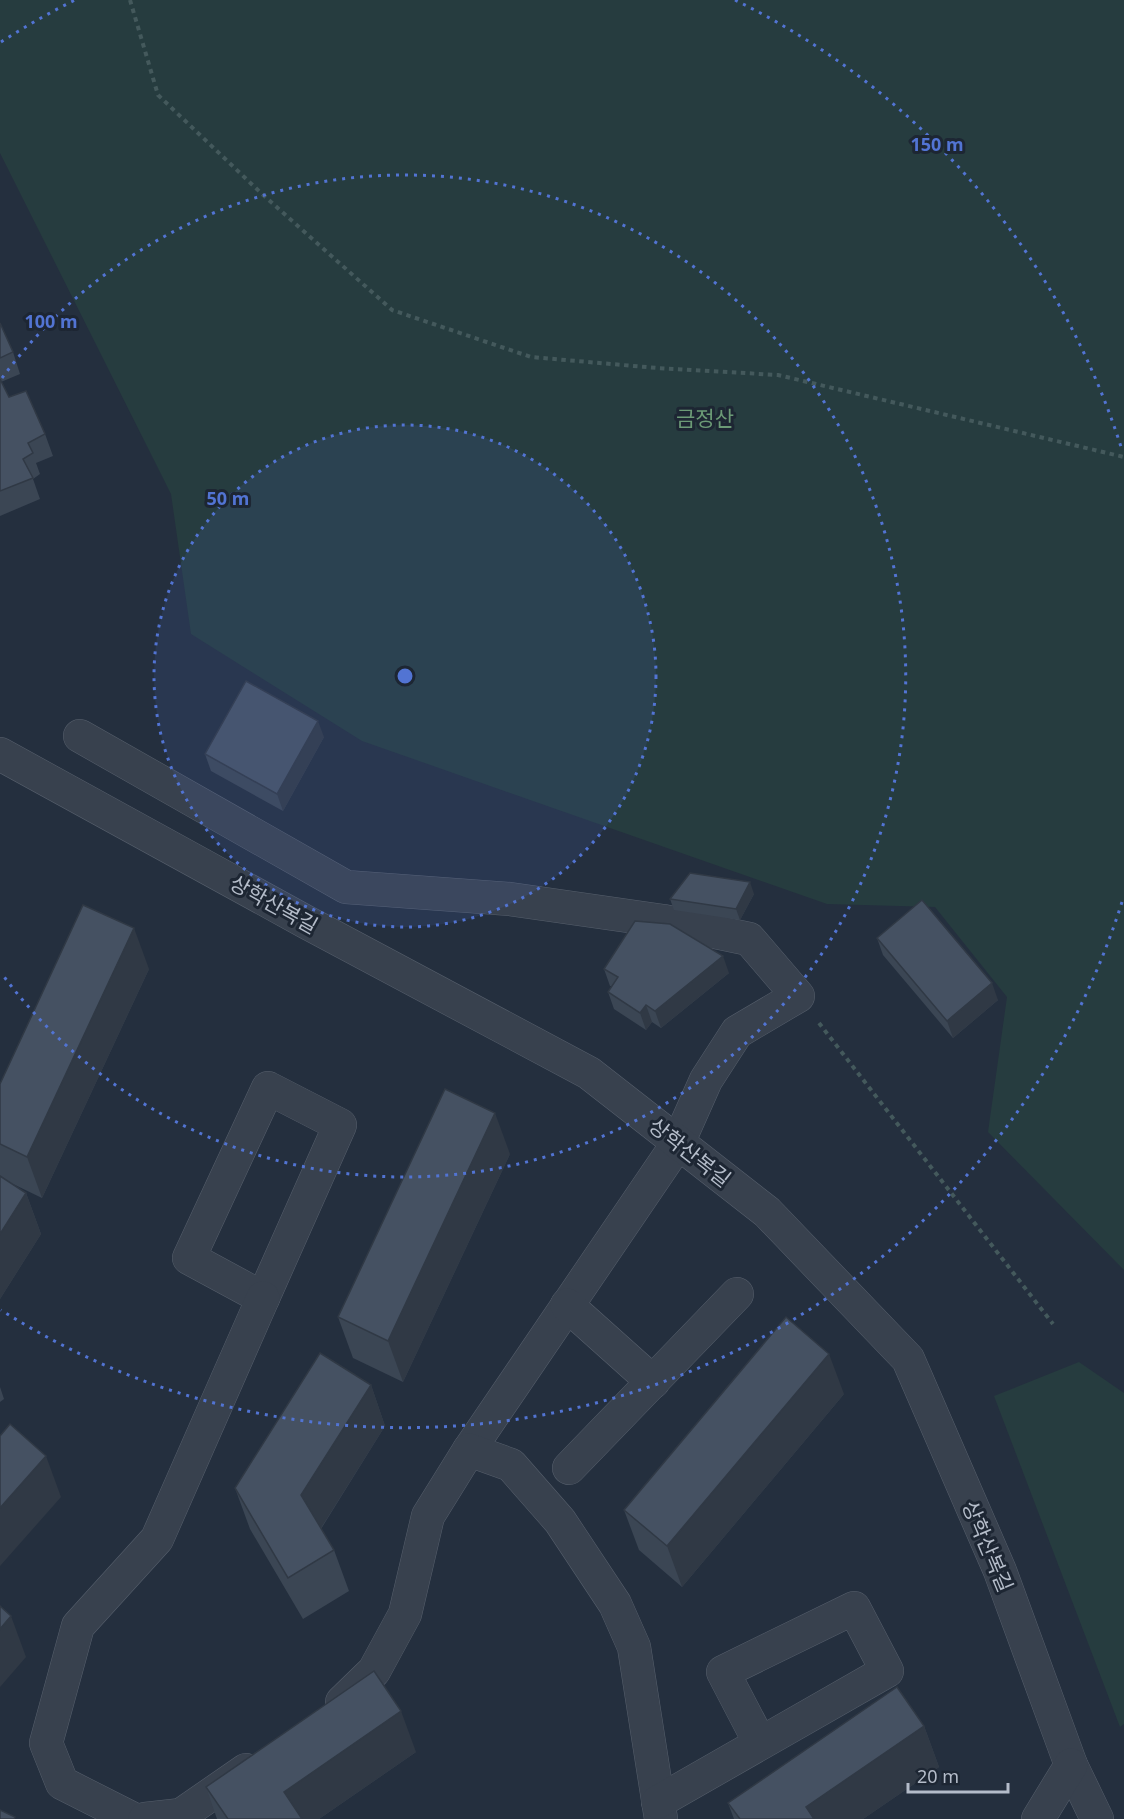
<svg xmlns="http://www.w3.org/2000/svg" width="1124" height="1819" viewBox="0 0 1124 1819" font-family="'Noto Sans','Noto Sans KR',sans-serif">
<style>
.green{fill:#263c3f}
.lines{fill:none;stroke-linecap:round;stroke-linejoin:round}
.minor-casing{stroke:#565f6c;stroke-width:34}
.path{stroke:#44595c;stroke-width:4;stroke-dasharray:4.5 4.5;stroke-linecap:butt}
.minor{stroke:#38414e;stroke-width:33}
.wall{fill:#3b4654}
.shaded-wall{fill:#303945}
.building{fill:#455162;stroke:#303945;stroke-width:1.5}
.ring{fill:none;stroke:#5274d3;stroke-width:3;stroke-dasharray:3 6}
.labels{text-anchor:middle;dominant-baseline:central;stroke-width:6;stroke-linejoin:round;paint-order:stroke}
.park-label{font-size:21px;fill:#6b9a76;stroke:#1d2633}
.street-label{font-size:21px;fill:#b4bcc9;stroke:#1d2633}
.centre{fill:#5274d3;stroke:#1d2633;stroke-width:3}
.ring-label{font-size:18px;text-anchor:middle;font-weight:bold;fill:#5274d3;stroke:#1d2633;stroke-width:6;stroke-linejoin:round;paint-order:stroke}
</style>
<rect width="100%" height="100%" fill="#242f3e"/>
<g class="green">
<polygon points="0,0 1124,0 1124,1270 988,1132 1007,997 935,907 827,904 362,741 191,634 171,494 0,153"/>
<polygon points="1079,1362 1124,1393 1124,1724 1120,1727 994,1396"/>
</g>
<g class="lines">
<defs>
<g id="minor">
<polyline points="80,736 346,887 510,899 663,921 749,939 798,996 737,1032 706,1080 678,1143 469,1450"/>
<polyline points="0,754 306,922 589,1073 767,1212 908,1359 1000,1571 1071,1765 1097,1819"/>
<polygon points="268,1088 340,1125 263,1298 189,1258"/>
<polyline points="567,1305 653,1382"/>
<polyline points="569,1468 737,1294"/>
<polyline points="342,1702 374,1671 405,1614 428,1516 469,1450 511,1465 560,1521 615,1604 634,1647 661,1819"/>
<polyline points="658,1802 887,1671 854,1608 723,1672 760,1743"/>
<polyline points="133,1819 62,1783 46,1743 78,1626 157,1539 263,1298"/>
<polyline points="145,1819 181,1815 246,1770"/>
<polyline points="1038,1819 1071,1765"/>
</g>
</defs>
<use href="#minor" class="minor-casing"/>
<g class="path">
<polyline points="130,0 158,95 261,193 392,310 531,357 657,368 778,375 1124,457"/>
<polyline points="819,1023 1053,1324"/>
</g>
<use href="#minor" class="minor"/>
</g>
<g class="wall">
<polygon points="0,323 13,352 20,374 1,382 9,397 45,434 53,456 36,463 40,474 33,479 40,499 0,516"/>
<polygon points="324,737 283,811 211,771 205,754"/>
<polygon points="754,894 740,920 674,910 670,899"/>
<polygon points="877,938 998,1000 953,1038 883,955"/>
<polygon points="149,969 42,1198 13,1184 26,1193 41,1234 0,1299 0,1084"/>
<polygon points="604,969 729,973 661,1028 652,1022 646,1030 614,1009 608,992 612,986 610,986"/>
<polygon points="510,1154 403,1382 353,1358 338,1317"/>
<polygon points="371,1385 385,1426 321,1529 334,1550 349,1591 303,1619 250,1529 235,1488"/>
<polygon points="0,1387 4,1399 0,1402"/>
<polygon points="844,1394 682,1587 639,1550 624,1510"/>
<polygon points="924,1726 939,1767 863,1819 734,1819 728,1803"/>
<polygon points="416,1752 319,1819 217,1819 206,1787"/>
</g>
<g class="shaded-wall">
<polygon points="318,721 324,737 283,811 277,794"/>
<polygon points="750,882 754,894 740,920 736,909"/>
<polygon points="134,928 149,969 42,1198 27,1157"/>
<polygon points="723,956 729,973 661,1028 655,1011"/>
<polygon points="992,983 998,1000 953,1038 947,1021"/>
<polygon points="646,1005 652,1022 646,1030 640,1013"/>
<polygon points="495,1113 510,1154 403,1382 388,1341"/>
<polygon points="26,1193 41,1234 0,1299 0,1234"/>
<polygon points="829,1354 844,1394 682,1587 667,1546"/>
<polygon points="371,1385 385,1426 316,1536 301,1495"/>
<polygon points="46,1456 61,1497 0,1566 0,1508"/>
<polygon points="11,1616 26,1657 0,1687 0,1629"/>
<polygon points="401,1711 416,1752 319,1819 293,1819 284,1792"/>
<polygon points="924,1726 939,1767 863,1819 810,1819 806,1807"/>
</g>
<g class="building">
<polygon points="0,323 13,352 0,358"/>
<polygon points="0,379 9,397 26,391 45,434 28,443 33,453 23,459 33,478 0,491"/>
<polygon points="246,681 318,721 277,794 205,754"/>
<polygon points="690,873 750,882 736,909 670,899"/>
<polygon points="922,900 992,983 947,1021 877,938"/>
<polygon points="83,905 134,928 27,1157 0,1144 0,1084"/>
<polygon points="635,921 670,924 723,956 655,1011 646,1005 640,1013 608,992 618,977 604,969"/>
<polygon points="445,1089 495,1113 388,1341 338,1317"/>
<polygon points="0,1176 26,1193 0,1234"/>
<polygon points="786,1317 829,1354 667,1546 624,1510"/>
<polygon points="320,1353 371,1385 301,1495 334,1550 288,1578 235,1488"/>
<polygon points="10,1424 46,1456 0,1508 0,1436"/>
<polygon points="0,1606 11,1616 0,1629"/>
<polygon points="374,1671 401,1711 284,1792 302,1819 228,1819 206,1787"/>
<polygon points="897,1687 924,1726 806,1807 814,1819 740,1819 728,1803"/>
<polygon points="0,1810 15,1817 14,1819 0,1819"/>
</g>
<circle cx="405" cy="676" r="251" fill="#5274d3" fill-opacity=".12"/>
<g class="ring">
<circle cx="405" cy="676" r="251"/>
<path d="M2 378A501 501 0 1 1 2 974"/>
<path d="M1122 902A752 752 0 0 1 1 1310M1 42A752 752 0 0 1 75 0M735 0A752 752 0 0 1 1122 450"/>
</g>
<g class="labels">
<g class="park-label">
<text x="705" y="418">금정산</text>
</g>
<g class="street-label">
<text transform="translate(274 904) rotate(29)">상학산복길</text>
<text transform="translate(690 1152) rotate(38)">상학산복길</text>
<text transform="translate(988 1546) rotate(67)">상학산복길</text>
</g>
</g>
<circle cx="405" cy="676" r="9" class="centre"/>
<g class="ring-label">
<text x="937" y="151">150 m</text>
<text x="51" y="328">100 m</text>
<text x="228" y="505">50 m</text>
</g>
<path d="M908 1783v9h100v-9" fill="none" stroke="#b4bcc9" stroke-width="3"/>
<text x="917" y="1783" font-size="18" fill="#b4bcc9" stroke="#1d2633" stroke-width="4.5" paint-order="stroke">20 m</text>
</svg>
